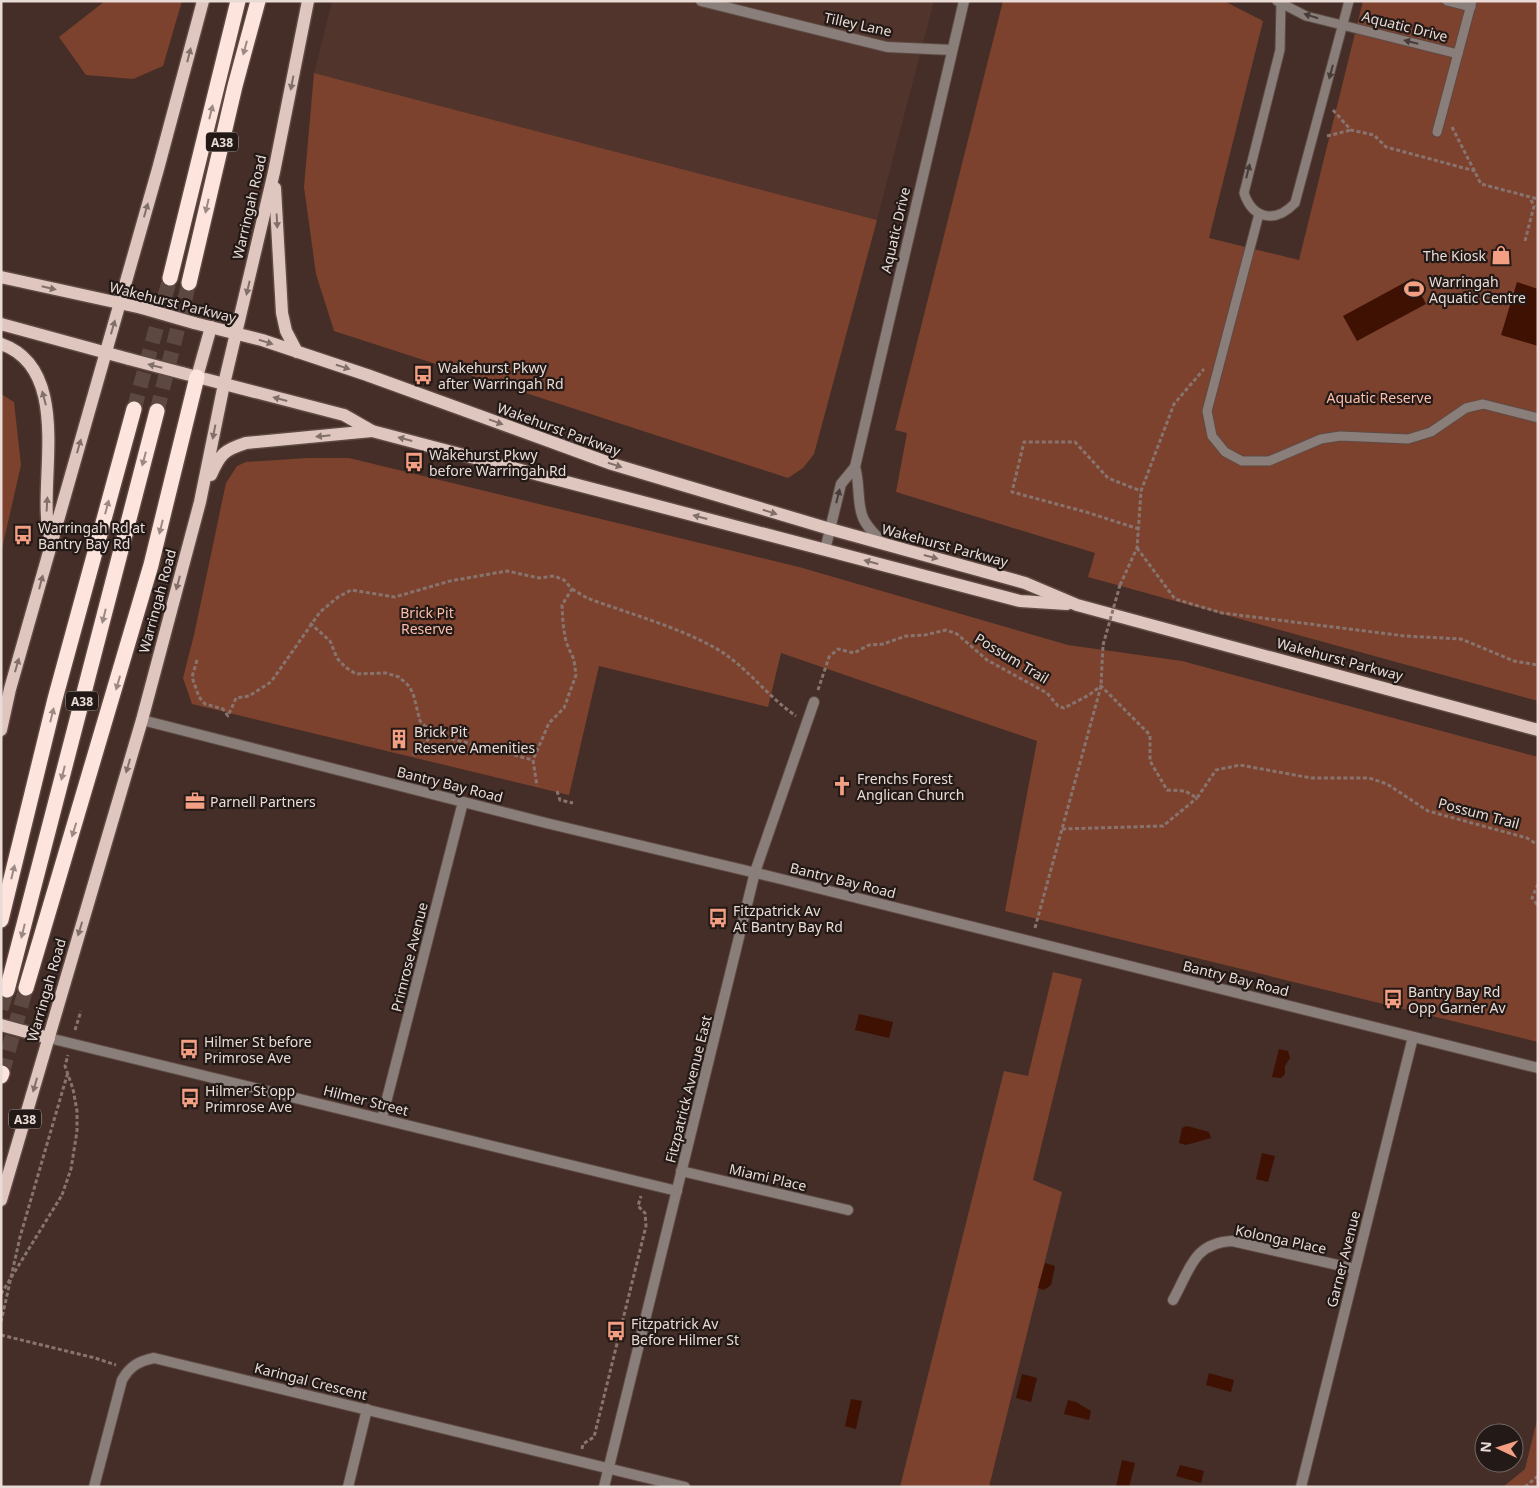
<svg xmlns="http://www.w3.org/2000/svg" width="1539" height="1488" viewBox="0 0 1539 1488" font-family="'Noto Sans',sans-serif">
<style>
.built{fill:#51342b}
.green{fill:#7d422e}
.water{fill:#3e1102}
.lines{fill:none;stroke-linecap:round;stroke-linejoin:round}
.highway-tunnel{stroke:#5d4841;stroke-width:15;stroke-dasharray:15 8;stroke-linecap:butt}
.lane-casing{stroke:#5e4a43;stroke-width:11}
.street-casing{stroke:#5e4a43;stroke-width:12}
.primary-casing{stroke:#5e4a43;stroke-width:15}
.highway-casing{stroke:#5e4a43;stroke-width:18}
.path{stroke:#87746e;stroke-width:3;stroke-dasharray:4 2.5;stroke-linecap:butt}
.lane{stroke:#8a7e7a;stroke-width:9}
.street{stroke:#8a7e7a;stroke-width:10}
.primary{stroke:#dfc7bf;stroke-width:12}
.highway{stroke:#fde5de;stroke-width:15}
.primary-bridge-casing{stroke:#5e4a43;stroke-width:15;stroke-linecap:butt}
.path-bridge{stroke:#87746e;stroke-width:3;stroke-dasharray:4 2.5;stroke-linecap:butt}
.primary-bridge{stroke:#dfc7bf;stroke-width:12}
.oneway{fill:#473c39}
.oneway2{fill:#9b8984}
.oneway3{fill:#81706a}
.labels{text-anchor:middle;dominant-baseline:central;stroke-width:4.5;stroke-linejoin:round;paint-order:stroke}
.shield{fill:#231916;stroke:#aea19c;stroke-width:1}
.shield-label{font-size:12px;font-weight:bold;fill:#e9dbd6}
.street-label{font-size:14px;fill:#e9dbd6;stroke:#231916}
.poi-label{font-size:14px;fill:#e9dbd6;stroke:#231916;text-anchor:start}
.park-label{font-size:14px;fill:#fabeaa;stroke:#231916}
</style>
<rect width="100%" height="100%" fill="#442e27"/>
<polygon class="built" points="332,1 934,1 877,220 314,73"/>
<g class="green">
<polygon points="105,1 182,1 163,66 133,79 86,75 59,37"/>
<polygon points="1003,1 1224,1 1263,21 1209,238 1299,260 1363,1 1538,1 1538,701 1088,577 1095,553 896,492 907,433 895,430"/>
<polygon points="314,73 877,220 814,454 803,468 788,478 334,331 316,274 304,187"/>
<polygon points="1,394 14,402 21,465 1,553"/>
<polygon points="308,458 349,458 799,567 1068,645 1182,661 1538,757 1538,1042 1005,911 1037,741 781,653 768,707 599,666 569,795 192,704 183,678 194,635 226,483 237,466 246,462"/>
<polygon points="1053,972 1082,979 1033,1180 1062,1192 989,1487 900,1487 1004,1071 1028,1076"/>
<polygon points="1538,1416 1538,1487 1503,1487 1525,1469"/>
</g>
<g class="water">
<polygon points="1413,278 1426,304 1357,341 1343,316"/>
<polygon points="1517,282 1538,289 1538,346 1501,335"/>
<polygon points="859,1014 893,1022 889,1038 855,1030"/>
<polygon points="1279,1049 1288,1051 1290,1058 1285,1066 1285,1074 1281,1078 1272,1077"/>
<polygon points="1187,1126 1209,1132 1211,1138 1186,1145 1179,1143 1182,1128"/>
<polygon points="1262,1153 1275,1156 1268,1182 1256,1179"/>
<polygon points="1045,1263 1055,1266 1051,1285 1044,1290 1038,1288"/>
<polygon points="1209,1373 1234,1380 1231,1392 1206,1385"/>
<polygon points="1022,1374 1037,1378 1031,1402 1016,1398"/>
<polygon points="851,1399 862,1401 856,1429 845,1426"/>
<polygon points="1068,1400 1076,1402 1091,1411 1089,1420 1064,1414"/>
<polygon points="1122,1460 1135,1463 1129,1487 1116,1487"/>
<polygon points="1180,1465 1204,1471 1201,1483 1176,1476"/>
</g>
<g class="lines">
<g class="highway-tunnel">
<polyline points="134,409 170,278"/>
<polyline points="157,411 189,283"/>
<polyline points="1,1009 7,990"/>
<polyline points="2,1073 26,988"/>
</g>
<defs>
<g id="lane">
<polyline points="1277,1 1306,16 1458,54"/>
<path d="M1281,1l-1,49 -36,143c9,27 32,30 51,10l54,-202"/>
<polyline points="1447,1 1471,7"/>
<polyline points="1437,132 1472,1"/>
<polyline points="1259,214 1207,411 1212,436 1225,452 1242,461 1269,461 1321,439 1340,436 1408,439 1431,432 1466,408 1483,404 1538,418"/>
</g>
<g id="street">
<polyline points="701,1 887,47 952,50"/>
<path d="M855,467c5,17 2,33 7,48 3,11 14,20 22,29"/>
<polyline points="825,550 841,484 855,467 964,1"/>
<polyline points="142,720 546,823 781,879 1538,1068"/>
<polyline points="49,1038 677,1191"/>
<polyline points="382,1118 463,802"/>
<polyline points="681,1171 848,1210"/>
<path d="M1173,1300c17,-30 20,-57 59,-59l123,28"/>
<path d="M94,1487l28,-107c8,-14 17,-19 32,-22l531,129"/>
<polyline points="348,1487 367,1409"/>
<polyline points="604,1487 755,872 814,702"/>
<polyline points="1301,1487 1413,1037"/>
</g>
<g id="primary">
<polyline points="275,188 282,313 286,331 297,352"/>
<polyline points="1,277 142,308"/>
<polyline points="194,323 262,340 367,375 612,464 830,529 1025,583 1077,605 1538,730"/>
<polyline points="1,324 129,359"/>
<path d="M1,344c67,23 42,122 46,173 0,8 2,16 4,23"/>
<polyline points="182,373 344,415 372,431 1020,601 1067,604"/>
<polyline points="197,377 211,327"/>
<path d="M211,475c9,-21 13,-25 35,-32l126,-12"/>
<polyline points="1,730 10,689 158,169 203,1"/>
<polyline points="23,1031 49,1038"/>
<polyline points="1,1200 142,720 200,502 224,384 274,172 308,1"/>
</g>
<g id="highway">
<polyline points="170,278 238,1"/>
<polyline points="189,283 235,86 258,1"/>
<polyline points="1,920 55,699 134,409"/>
<polyline points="26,988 151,565 197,377"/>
<polyline points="7,990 157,411"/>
<polyline points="1,1076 2,1073"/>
</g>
</defs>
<use href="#lane" class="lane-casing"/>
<use href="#street" class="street-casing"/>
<use href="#primary" class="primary-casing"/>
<use href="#highway" class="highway-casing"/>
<g class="path">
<polyline points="1333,110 1351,130 1374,135 1386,147 1475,171"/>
<polyline points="1452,127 1481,184 1538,199"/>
<polyline points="1327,136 1351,130"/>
<polyline points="1525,241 1534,206 1530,198"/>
<polyline points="1139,529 1086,512 1012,492 1024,442 1075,442 1108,478 1141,491"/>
<polyline points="1137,548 1175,599 1222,613 1405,636 1461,639 1514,661 1538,665"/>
<polyline points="1120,585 1137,548 1141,491 1174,404 1204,369"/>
<path d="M572,589l15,9c42,16 107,33 142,59 24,18 42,42 67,59"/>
<polyline points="310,623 330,641 337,658 345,667 356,674 386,673 399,677 408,685 413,693 420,721 433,734 533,760"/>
<polyline points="197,660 192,677 199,697 205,704 223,709 228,716 236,698 249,696 271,682 320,612 338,597 351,590 395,597 450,581 507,571 539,578 554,576 564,580 572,589 562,605 563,624 566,642 574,660 576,675 564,708 549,723 533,760 537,786"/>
<polyline points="818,690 829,657 838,649 854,653 869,645 883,644 906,636 925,635 946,630 957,634 987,660 1047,693 1058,706 1064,708 1089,695 1101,686 1150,735 1150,761 1167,790 1185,791 1197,798 1216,770 1240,765 1311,778 1369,778 1387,784 1428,811 1527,838 1538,845"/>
<polyline points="413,755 433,734"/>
<polyline points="557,791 560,800 573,803"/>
<polyline points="1062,829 1163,826 1197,798"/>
<polyline points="1538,884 1532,898 1538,906"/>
<polyline points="1035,928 1101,686 1103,645"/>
<polyline points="75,1030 81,1011"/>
<polyline points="62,1195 71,1169 77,1131 77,1111 73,1089 65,1066 68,1055"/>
<polyline points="1,1322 20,1237 68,1072"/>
<polyline points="1,1335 95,1358 116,1365"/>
<polyline points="582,1449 583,1444 594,1437 646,1226 645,1213 638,1206 641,1196"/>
<polyline points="1525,1487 1538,1476"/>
</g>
<use href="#lane" class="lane"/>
<use href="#street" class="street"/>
<use href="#primary" class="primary"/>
<use href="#highway" class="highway"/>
<defs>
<g id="primary-bridge">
<polyline points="142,308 194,323"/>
<polyline points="129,359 182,373"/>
<polyline points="1,1025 23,1031"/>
</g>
</defs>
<use href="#primary-bridge" class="primary-bridge-casing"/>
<g class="path-bridge">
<polyline points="1103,645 1120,585"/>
<polyline points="1,1294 62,1195"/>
</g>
<use href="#primary-bridge" class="primary-bridge"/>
</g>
<defs><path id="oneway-solid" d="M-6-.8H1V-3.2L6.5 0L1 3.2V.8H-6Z" transform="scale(1.25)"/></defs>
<g class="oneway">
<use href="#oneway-solid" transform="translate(1311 16) rotate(-163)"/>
<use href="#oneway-solid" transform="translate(1411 42) rotate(-166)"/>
<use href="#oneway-solid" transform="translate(1331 72) rotate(105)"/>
<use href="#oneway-solid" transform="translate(1248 171) rotate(-76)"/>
<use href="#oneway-solid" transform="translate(838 496) rotate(-76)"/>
</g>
<g class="oneway2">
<use href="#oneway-solid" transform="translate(245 48) rotate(105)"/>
<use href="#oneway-solid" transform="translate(211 112) rotate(-76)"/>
<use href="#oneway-solid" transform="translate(207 206) rotate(103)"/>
<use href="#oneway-solid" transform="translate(144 459) rotate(105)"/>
<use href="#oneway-solid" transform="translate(107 507) rotate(-75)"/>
<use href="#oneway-solid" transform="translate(161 527) rotate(104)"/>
<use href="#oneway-solid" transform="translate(104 616) rotate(104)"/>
<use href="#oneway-solid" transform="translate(118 683) rotate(106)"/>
<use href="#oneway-solid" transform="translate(52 715) rotate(-76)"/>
<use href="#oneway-solid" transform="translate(63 773) rotate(104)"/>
<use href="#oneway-solid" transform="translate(74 830) rotate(107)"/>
<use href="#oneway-solid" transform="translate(13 872) rotate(-76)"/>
<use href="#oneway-solid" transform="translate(23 931) rotate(104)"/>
</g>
<g class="oneway3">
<use href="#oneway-solid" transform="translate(189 55) rotate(-76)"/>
<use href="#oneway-solid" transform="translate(292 83) rotate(101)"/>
<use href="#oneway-solid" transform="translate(146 210) rotate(-74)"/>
<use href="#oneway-solid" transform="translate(277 221) rotate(87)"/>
<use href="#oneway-solid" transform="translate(49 288) rotate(13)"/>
<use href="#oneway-solid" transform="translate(248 288) rotate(103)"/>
<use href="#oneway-solid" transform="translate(113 327) rotate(-74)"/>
<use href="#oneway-solid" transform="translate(266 342) rotate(18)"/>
<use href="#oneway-solid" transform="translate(155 366) rotate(-166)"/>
<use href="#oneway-solid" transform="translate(343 367) rotate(18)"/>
<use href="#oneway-solid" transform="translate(44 398) rotate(-105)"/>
<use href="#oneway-solid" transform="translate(280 399) rotate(-165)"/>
<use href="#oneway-solid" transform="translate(496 422) rotate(20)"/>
<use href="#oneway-solid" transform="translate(214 432) rotate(101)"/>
<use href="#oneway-solid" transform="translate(323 436) rotate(174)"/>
<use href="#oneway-solid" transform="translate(405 439) rotate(-165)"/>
<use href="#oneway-solid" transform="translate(79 446) rotate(-74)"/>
<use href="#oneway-solid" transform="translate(615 465) rotate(18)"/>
<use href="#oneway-solid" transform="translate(47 504) rotate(-87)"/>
<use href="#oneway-solid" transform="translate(770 512) rotate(17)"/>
<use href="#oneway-solid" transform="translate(700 517) rotate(-165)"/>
<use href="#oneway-solid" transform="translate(931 557) rotate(15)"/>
<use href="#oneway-solid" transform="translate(871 562) rotate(-165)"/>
<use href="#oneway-solid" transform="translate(41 582) rotate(-75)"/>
<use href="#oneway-solid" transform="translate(178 583) rotate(105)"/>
<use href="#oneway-solid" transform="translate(17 665) rotate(-74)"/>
<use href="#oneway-solid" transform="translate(128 766) rotate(106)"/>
<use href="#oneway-solid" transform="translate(80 929) rotate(107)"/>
<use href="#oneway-solid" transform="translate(35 1085) rotate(106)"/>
</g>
<defs>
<symbol id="shop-bare" viewBox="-9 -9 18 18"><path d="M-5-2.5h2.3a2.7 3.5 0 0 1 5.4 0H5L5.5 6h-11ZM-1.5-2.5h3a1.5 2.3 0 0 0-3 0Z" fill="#f39f83" stroke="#231916" stroke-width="2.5" paint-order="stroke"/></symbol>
<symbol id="stadium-bare" viewBox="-9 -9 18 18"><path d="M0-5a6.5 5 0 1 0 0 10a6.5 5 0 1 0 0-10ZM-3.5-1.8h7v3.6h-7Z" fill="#f39f83" stroke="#231916" stroke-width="2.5" paint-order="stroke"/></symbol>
<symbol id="bus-bare" viewBox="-9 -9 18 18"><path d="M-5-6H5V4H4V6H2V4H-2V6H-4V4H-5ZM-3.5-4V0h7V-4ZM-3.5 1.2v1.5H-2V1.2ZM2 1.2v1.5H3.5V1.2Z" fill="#f39f83" stroke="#231916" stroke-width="2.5" paint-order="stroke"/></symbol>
<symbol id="building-bare" viewBox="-9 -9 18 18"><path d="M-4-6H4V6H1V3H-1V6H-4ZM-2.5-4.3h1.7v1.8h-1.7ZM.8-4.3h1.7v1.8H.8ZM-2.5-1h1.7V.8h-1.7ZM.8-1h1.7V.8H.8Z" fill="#f39f83" stroke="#231916" stroke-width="2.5" paint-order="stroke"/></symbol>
<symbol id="church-bare" viewBox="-9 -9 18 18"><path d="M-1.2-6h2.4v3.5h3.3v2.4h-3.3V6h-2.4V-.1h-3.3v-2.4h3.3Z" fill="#f39f83" stroke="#231916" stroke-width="2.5" paint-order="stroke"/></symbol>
<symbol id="office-bare" viewBox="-9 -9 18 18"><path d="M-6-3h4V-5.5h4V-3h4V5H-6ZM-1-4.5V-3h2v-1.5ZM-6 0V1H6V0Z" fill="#f39f83" stroke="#231916" stroke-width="2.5" paint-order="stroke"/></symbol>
</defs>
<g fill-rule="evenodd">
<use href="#shop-bare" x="1487" y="241" width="28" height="28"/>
<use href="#stadium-bare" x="1400" y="275" width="28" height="28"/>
<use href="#bus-bare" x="409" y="361" width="28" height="28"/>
<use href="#bus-bare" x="400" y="448" width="28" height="28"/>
<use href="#bus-bare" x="9" y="521" width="28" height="28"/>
<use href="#building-bare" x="385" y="725" width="28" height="28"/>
<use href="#church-bare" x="828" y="772" width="28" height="28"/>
<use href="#office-bare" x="181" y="787" width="28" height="28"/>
<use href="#bus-bare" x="704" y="904" width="28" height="28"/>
<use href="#bus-bare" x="1379" y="985" width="28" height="28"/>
<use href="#bus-bare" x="175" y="1035" width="28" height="28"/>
<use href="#bus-bare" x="176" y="1084" width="28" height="28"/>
<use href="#bus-bare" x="602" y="1317" width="28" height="28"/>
</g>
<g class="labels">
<g class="shield">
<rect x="206" y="132.5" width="32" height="19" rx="4"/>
<rect x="66" y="691.5" width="32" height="19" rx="4"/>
<rect x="9" y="1109.5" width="32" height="19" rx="4"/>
</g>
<g class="shield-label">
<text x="222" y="142">A38</text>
<text x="82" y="701">A38</text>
<text x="25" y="1119">A38</text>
</g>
<g class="street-label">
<text transform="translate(858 24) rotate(12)">Tilley Lane</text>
<text transform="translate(1405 26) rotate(14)">Aquatic Drive</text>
<text transform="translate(249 207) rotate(-77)">Warringah Road</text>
<text transform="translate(895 230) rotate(-77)">Aquatic Drive</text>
<text transform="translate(173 302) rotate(14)">Wakehurst Parkway</text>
<text transform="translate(559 429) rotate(20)">Wakehurst Parkway</text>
<text transform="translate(945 545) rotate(15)">Wakehurst Parkway</text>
<text transform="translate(157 601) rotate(-75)">Warringah Road</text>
<text transform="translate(1012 658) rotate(31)">Possum Trail</text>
<text transform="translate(1340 659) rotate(15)">Wakehurst Parkway</text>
<text transform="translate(450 784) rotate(14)">Bantry Bay Road</text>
<text transform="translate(1479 813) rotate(15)">Possum Trail</text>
<text transform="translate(843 880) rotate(14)">Bantry Bay Road</text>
<text transform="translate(409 957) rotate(-76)">Primrose Avenue</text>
<text transform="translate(1236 978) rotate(14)">Bantry Bay Road</text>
<text transform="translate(46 990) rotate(-74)">Warringah Road</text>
<text transform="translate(688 1089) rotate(-76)">Fitzpatrick Avenue East</text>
<text transform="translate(366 1100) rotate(14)">Hilmer Street</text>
<text transform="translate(768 1177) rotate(13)">Miami Place</text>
<text transform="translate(1281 1239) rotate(12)">Kolonga Place</text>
<text transform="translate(1343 1259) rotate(-76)">Garner Avenue</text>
<text transform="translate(311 1381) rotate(14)">Karingal Crescent</text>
</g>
<g class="poi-label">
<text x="1486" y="255" text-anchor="end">The Kiosk</text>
<text x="1429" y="281">Warringah<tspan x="1429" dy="16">Aquatic Centre</tspan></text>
<text x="438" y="367">Wakehurst Pkwy<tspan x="438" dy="16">after Warringah Rd</tspan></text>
<text x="429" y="454">Wakehurst Pkwy<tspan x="429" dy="16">before Warringah Rd</tspan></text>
<text x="38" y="527">Warringah Rd at<tspan x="38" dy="16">Bantry Bay Rd</tspan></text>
<text x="414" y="731">Brick Pit<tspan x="414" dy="16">Reserve Amenities</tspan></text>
<text x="857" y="778">Frenchs Forest<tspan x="857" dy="16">Anglican Church</tspan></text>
<text x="210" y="801">Parnell Partners</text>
<text x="733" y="910">Fitzpatrick Av<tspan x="733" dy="16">At Bantry Bay Rd</tspan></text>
<text x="1408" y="991">Bantry Bay Rd<tspan x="1408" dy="16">Opp Garner Av</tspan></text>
<text x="204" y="1041">Hilmer St before<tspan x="204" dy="16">Primrose Ave</tspan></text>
<text x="205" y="1090">Hilmer St opp<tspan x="205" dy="16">Primrose Ave</tspan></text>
<text x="631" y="1323">Fitzpatrick Av<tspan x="631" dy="16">Before Hilmer St</tspan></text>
</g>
<g class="park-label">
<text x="1379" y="397">Aquatic Reserve</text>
<text x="427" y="612">Brick Pit<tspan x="427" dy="16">Reserve</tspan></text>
</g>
</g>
<rect width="1539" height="1488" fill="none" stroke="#e9dbd6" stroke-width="5"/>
<g transform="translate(1499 1448) rotate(274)"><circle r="24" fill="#231916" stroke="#726763"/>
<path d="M0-4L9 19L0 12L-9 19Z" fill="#f39f83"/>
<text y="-8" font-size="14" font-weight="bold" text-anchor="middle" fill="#e9dbd6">N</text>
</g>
</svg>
